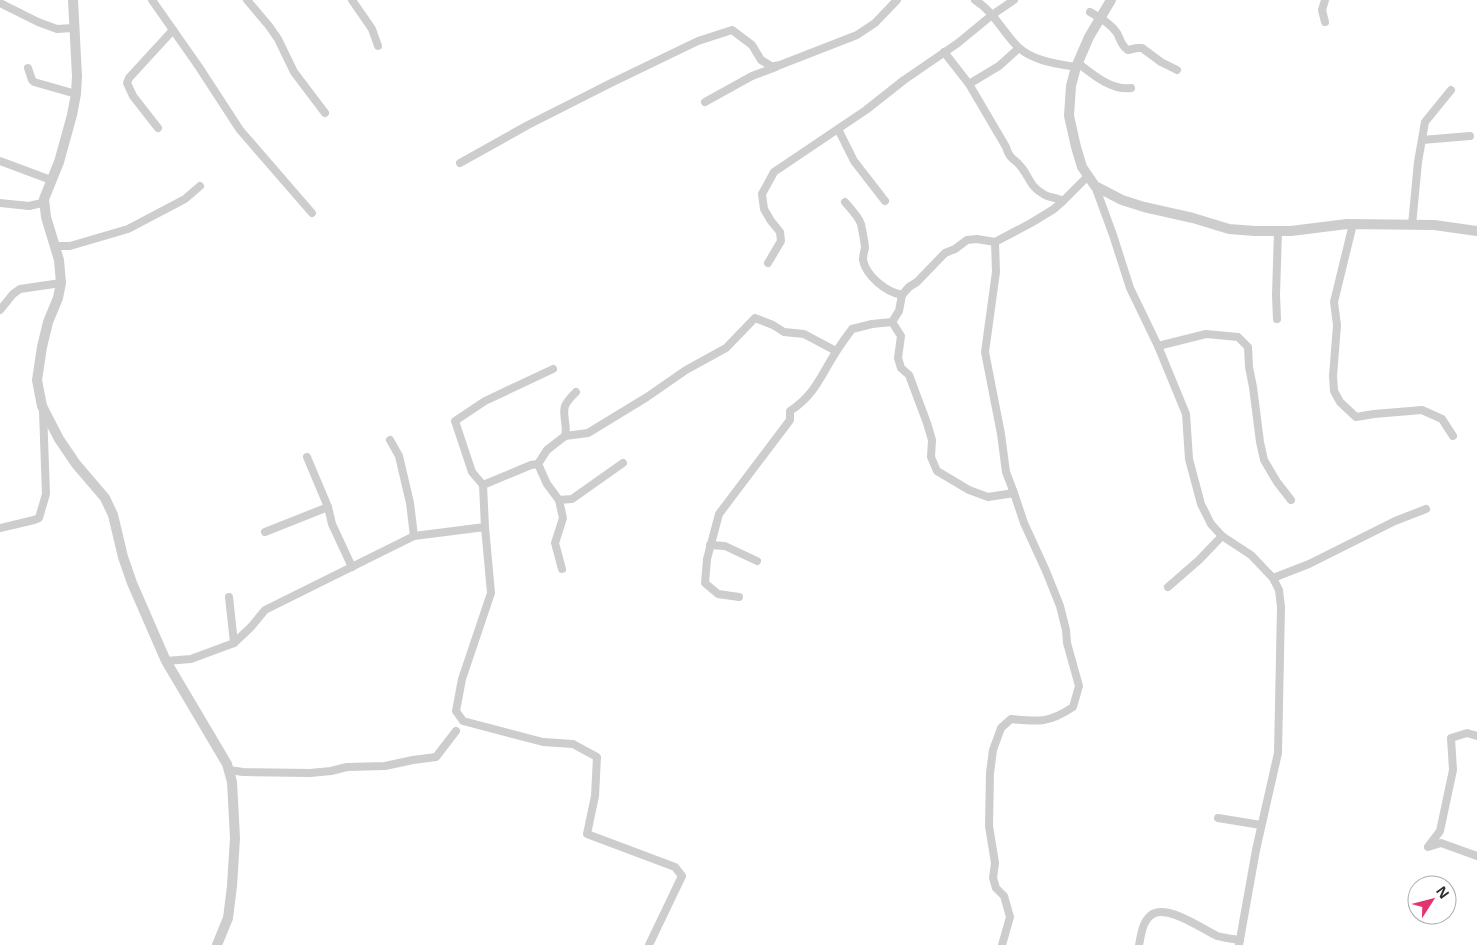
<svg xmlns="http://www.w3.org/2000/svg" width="1477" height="945" viewBox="0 0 1477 945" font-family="'Open Sans',sans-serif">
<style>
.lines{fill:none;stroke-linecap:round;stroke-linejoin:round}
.minor{stroke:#cdcdcd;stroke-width:8}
.tertiary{stroke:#cdcdcd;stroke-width:10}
</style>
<rect width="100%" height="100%" fill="#fff"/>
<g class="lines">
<g class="minor">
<polyline points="152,0 199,67 240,130 312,213"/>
<polyline points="247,0 269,26 278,39 294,72 325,113"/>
<polyline points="352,0 372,29 378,46"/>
<path d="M975,0c18,11 28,32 42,46 15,15 40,18 59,21"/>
<polyline points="0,3 38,22 57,29 73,28"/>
<path d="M1090,12c10,6 20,11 27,21 4,7 4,13 11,17l9,-2h5l19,14 16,8"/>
<polyline points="1325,22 1322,10 1325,0"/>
<path d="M944,52l25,32 37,63c4,14 9,11 16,21 9,12 8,19 23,27 6,3 13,3 18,6"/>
<path d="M1078,63c14,11 34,28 53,25"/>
<polyline points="28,68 32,80 34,82 76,94"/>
<polyline points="969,84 999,66 1019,48"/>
<polyline points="705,102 752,76 776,67"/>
<polyline points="158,128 133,96 127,83 129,78 173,30"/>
<polyline points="838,129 854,161 885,201"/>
<polyline points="1422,140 1470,136"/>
<polyline points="0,161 51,180"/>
<polyline points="460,163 528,125 611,83 698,41 732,30 752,45 761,60 771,66 769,67 780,65 857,35 875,23 897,0"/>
<polyline points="1095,186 1113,235 1130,288 1158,346 1186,414 1189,459 1201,504 1211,524 1222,536 1251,555 1273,578 1279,590 1281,607 1278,753 1256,850 1239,945"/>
<path d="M845,202c5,6 14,15 16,22 1,5 4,20 4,24 -1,4 -2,7 -2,12 3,16 23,32 39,35"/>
<polyline points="0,203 29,206 42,203 44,199"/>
<polyline points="1353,224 1334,302 1337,325 1333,376 1334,391 1340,402 1356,417 1374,414 1422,410 1442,419 1453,436"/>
<polyline points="1412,225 1418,162 1425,122 1451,90"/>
<polyline points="995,242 1031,223 1054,209 1063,201 1088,176"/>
<polyline points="55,246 70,246 128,229 185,199 200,186"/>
<polyline points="768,263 781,241 780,232 771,221 764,209 762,194 774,172 866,110 904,80 958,43 992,15 1014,0"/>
<polyline points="0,310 13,294 20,289 61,283"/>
<polyline points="1277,319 1276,295 1278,231"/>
<path d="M892,322l7,-11 3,-16 7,-8 8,-5 28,-29 10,-4 12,-9 10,-1 18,3 1,30 -11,80 16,82 5,38 8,21 10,30 22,48 14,35 6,24 1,13 12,43 -6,21c-24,16 -34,15 -62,12l-10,9 -8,22 -3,23 -1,53 6,37 -2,15 3,10 8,8 6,21 -8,28"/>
<polyline points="1158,346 1206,334 1238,337 1248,347 1249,367 1253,387 1260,442 1264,460 1277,482 1291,500"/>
<path d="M565,436c3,-10 -3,-20 0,-30 2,-5 7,-10 11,-14"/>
<polyline points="390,440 399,456 410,503 414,536"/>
<polyline points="307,457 328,507"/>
<polyline points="483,485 472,472 455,421 485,401 553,369"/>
<polyline points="559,500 572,499 623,463"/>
<polyline points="485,527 483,485 531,465 538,464"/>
<polyline points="0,528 34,520 39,518 46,494 43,411"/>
<polyline points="265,532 328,507 332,524 352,567"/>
<polyline points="710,545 725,546 757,561"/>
<polyline points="562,569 555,543 563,518 559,500 547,484 538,464 547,450 565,436 588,433 647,397 686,370 726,348 755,318 773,325 784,332 804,334 836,351"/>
<polyline points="1273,578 1309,564 1395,521 1426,509"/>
<polyline points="1168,587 1199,560 1222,536"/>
<path d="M739,597l-21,-3 -13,-11 2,-24 12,-45 71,-94v-9c25,-16 31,-36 46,-59 5,-8 11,-16 16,-23l20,-5 20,-2 9,14 -3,22 3,10 8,7 18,48 5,17 -1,17 6,14 32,19 19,7 26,-4"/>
<polyline points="234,643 251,627 265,610 414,536 485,527 491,593 462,679 456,711 463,721 543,742 573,744 597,757 595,796 587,834 675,867 682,876 649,945"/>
<polyline points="166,661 191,659 234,643 229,597"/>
<polyline points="1477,736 1467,733 1451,738 1453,770 1440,831 1428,847 1441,843 1477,856"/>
<polyline points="229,770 243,772 310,773 331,771 347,767 385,766 413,760 436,757 456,731"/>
<polyline points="1218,818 1261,825"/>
<path d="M1139,945c2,-9 3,-22 11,-29 15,-14 52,13 67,20 7,2 16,3 23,4"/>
</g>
<g class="tertiary">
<polyline points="73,0 77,76 76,94 72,115 59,162 44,199 46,217 59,260 61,283 58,298 48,322 42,347 37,380 42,406 59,439 76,464 105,498 113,515 123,557 132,583 166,661 227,764 232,782 235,838 232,886 228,918 217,945"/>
<polyline points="1111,0 1089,37 1076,67 1071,86 1069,116 1076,147 1082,167 1095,186 1122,200 1144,207 1193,218 1229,229 1255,231 1291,231 1347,224 1434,225 1477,231"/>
</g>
</g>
<g transform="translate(1432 900) rotate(54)"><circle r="24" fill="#ffffff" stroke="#acacac"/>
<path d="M0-4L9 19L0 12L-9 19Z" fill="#e4346e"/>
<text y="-8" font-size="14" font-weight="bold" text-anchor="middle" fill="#303030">N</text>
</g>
</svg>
